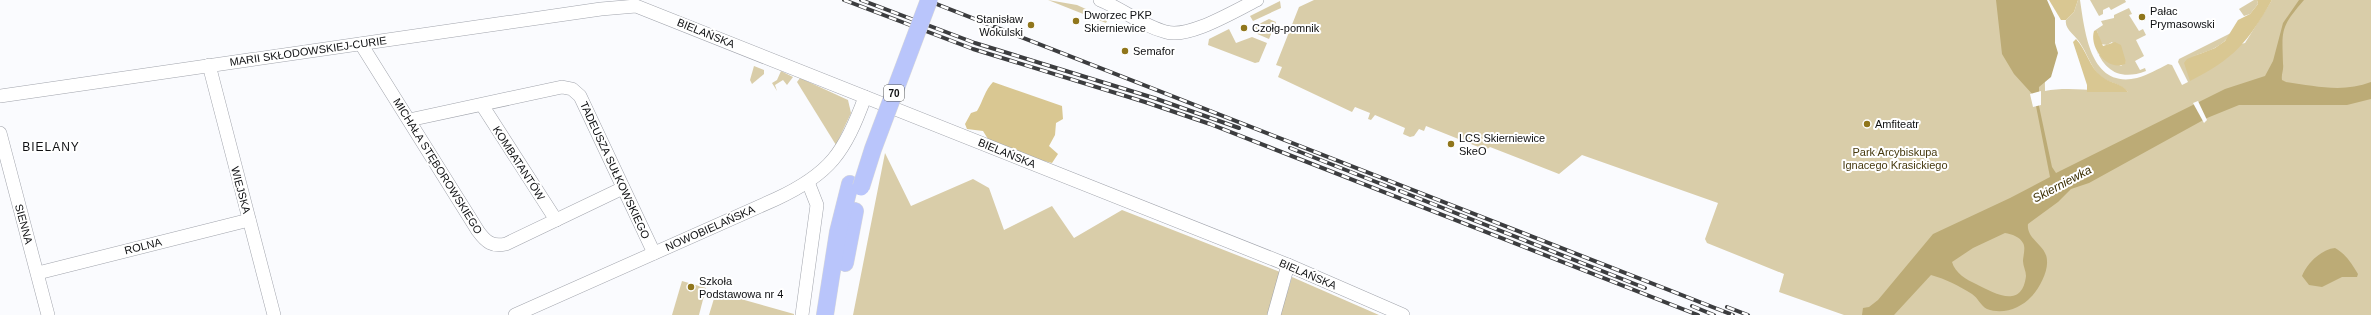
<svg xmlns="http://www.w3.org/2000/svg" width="2371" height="315" viewBox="0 0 2371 315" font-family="Helvetica,sans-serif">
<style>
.green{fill:#d9cda9}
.forest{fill:#d9c792}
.water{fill:#bcab76;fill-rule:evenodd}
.pier{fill:#fafbfe}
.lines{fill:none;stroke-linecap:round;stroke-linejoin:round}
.minor-casing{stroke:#a1a4ac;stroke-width:14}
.major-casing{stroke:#d9d9d9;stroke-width:18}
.minor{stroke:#fff;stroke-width:13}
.major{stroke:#b9c5fb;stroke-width:17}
.rail-casing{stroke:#3c3d3f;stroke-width:4}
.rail{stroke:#fff;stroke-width:2.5;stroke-dasharray:8;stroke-linecap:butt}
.major-bridge-casing{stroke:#d9d9d9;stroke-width:18;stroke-linecap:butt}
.major-bridge{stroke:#b9c5fb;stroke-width:17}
.poi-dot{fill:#90761c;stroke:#fff;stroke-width:1.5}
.labels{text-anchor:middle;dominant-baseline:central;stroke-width:4;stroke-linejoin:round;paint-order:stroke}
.shield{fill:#fff;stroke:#575859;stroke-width:1}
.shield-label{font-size:10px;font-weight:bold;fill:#0f1012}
.poi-label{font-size:11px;fill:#0f1012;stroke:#fff;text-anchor:start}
.street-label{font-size:11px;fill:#0f1012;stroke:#fff}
.park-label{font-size:11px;fill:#473a0f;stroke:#fff}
.neighbourhood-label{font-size:12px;letter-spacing:1px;fill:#0f1012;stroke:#fff}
.water-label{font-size:12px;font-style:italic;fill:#3b2e02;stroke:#fff}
</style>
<rect width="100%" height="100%" fill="#fafbfe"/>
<g class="green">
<polygon points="1048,0 1077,5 1108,19 1106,23"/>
<path d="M1314,0h730l1,91c24,-5 57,1 83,1 -10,-11 -20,-8 -29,-17 -8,-8 -12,-22 -19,-32 -4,-7 -16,-14 -14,-23l8,-8 4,-12h2c5,32 10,89 57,78 11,-3 21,-9 31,-14l4,1 10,20 6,-3 -10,-20 1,-3 52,-26c-7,13 -24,19 -38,23l52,-13 27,-43h99v315h-527l-65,-23 5,-18 -77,-31 -2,-4 13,-36 -136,-48 -23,19 -69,-27 -4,3 -60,-24 -2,5 -5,-2 -5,7 -4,1 -7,-3 2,-6 -30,-13 -4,5 -3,-1 2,-6 -15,-6 -3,5 -74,-35 4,-10 -6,-2 23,-58z"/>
<polygon points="2090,0 2125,0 2126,2 2111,10 2109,7 2103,10 2103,14 2099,16"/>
<polygon points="2254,0 2257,0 2258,4 2250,14 2244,16 2239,9"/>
<polygon points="1280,1 1281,8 1253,21 1250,16"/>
<path d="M2129,8l3,6 -3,1 10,16 4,-2 3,6 -10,5 8,16 -9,5 5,9 5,-2 1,3c-26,10 -42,0 -51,-25l3,8 23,12 5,-4 -14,-20 -5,3 -6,-1 -4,-13h-3l9,-6 -2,-4 13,-3v-3z"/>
<polygon points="1269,19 1276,22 1269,39 1255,33 1255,26"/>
<polygon points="1229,29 1236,43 1252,37 1267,43 1259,62 1255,63 1208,45 1209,39"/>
<polygon points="754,66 764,70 764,74 752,84 750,80"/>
<polygon points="781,71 793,77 787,85 783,80 775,85 777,91 772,83 777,80"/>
<polygon points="800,78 848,100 851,113 836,145 797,82"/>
<polygon points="885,153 911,206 973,179 989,188 1004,230 1052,206 1074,238 1122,210 1280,272 1268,315 853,315"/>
<polygon points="1292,277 1379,315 1280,315"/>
<polygon points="682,281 706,288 699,315 672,315"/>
<polygon points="716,292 794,314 794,315 709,315"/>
</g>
<g class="forest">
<polygon points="2049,0 2078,0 2074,12 2066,20 2061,20"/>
<path d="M2257,0h15c-25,43 -37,58 -82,81l-6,-18 3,-4 28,-11 10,-7 13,-21 12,-6 8,-10z"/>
<path d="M2094,31h3l6,15 12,-4 6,3 5,17 -1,2c-18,8 -36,-17 -31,-33z"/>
<path d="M2076,39c10,10 14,29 25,37 9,8 20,6 27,16h-41v-7l-14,-43z"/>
<path d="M993,82l69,24 1,13 -7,4 -1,12 -6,11 9,8 -6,9 -16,-4 -48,-20 -5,-8 -16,-2 -2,-5 6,-11 6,-2c6,-10 8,-21 16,-29z"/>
</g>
<g class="water">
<path d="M1996,0h51l8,18v25l3,10 -7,24 -12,10v19l13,61 4,6 169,-84 40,-13 8,-15 10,-38 16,-23h5c-24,28 -22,29 -21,64 1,6 -2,10 -1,16l4,2c29,4 57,11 85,0v17l-24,6h-108l-32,13 -118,65 -18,6 -13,13 -30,22c-2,16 19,21 19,37 1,11 -8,28 -16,36 -10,11 -28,18 -44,12 -6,-3 -9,-11 -15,-15 -13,-8 -26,-15 -41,-19l-37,40h-32l1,-7 6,-1 9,-7 55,-66 77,-36 40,-21 -16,-81 -20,-22 -12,-20zM2005,233c7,1 15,4 18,10 3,5 0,13 0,18 0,5 3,10 3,15 -4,34 -32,17 -50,8 -9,-4 -21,-11 -24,-22l21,-14z"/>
<path d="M2335,248c11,6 17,16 23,26l-1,3h-15l-20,10 -13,-2 -7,-9c5,-13 20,-27 33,-28z"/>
</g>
<g class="pier">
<polygon points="2041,91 2041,105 2033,107 2030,94"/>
<polygon points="2198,101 2207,120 2204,123 2193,103"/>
</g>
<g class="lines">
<defs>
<g id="minor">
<path d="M1100,0c23,9 42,26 66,32 23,7 70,-22 91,-32"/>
<path d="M361,44l117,187c8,11 14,16 28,13l117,-56"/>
<polyline points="209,65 274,315"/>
<polyline points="0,96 601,9 636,6 1288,265 1403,315"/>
<polyline points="482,105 556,220"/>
<polyline points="409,120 562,87 572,89 580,96 654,253"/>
<polyline points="0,133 48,315"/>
<polyline points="38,273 249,220"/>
<path d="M515,315l261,-116c54,-25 69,-47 89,-102"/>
<polyline points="802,315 817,205 808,182"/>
<polyline points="1274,315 1288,265"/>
</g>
<g id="major">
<polyline points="845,263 855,211"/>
<polyline points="825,315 838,232 850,184"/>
</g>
</defs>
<use href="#minor" class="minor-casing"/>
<use href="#major" class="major-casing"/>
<use href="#minor" class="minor"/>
<use href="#major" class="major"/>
<defs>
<g id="rail">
<polyline points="844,0 973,49 1145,102 1210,124 1698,315"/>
<polyline points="861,0 975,43 1154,98 1239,128"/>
<polyline points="926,0 1733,315"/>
<polyline points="1290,148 1394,189"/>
<polyline points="1400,191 1645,288"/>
<polyline points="1692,306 1714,315"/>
<polyline points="1727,307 1748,315"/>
</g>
</defs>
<use href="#rail" class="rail-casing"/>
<use href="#rail" class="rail"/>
<defs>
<polyline id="major-bridge" points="861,187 873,149 929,0"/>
</defs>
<use href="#major-bridge" class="major-bridge-casing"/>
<use href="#major-bridge" class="major-bridge"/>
</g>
<g class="poi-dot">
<circle cx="2142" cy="17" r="4"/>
<circle cx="1076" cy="21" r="4"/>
<circle cx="1031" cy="25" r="4"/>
<circle cx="1244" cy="28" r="4"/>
<circle cx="1125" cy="51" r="4"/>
<circle cx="1867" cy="124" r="4"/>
<circle cx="1451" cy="144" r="4"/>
<circle cx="691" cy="287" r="4"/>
</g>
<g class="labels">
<rect class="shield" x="884" y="85" width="20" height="16" rx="3"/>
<g class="shield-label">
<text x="894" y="93">70</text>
</g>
<g class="poi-label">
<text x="2150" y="11">Pałac<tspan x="2150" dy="13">Prymasowski</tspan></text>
<text x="1084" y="15">Dworzec PKP<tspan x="1084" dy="13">Skierniewice</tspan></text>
<text x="1023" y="19" text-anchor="end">Stanisław<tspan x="1023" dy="13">Wokulski</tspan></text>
<text x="1252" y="28">Czołg-pomnik</text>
<text x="1133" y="51">Semafor</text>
<text x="1875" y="124">Amfiteatr</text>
<text x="1459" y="138">LCS Skierniewice<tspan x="1459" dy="13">SkeO</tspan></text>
<text x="699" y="281">Szkoła<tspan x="699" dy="13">Podstawowa nr 4</tspan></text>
</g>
<g class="street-label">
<text transform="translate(706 33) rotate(22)">BIELAŃSKA</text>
<text transform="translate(308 51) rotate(-8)">MARII SKŁODOWSKIEJ-CURIE</text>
<text transform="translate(1007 153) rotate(22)">BIELAŃSKA</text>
<text transform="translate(519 163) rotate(57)">KOMBATANTÓW</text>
<text transform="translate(438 166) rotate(58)">MICHAŁA STĘBOROWSKIEGO</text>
<text transform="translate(615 170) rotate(65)">TADEUSZA SUŁKOWSKIEGO</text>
<text transform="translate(241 190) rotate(75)">WIEJSKA</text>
<text transform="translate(24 224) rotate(75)">SIENNA</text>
<text transform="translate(710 228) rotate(-24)">NOWOBIELAŃSKA</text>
<text transform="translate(143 246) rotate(-14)">ROLNA</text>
<text transform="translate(1308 274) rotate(23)">BIELAŃSKA</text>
</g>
<g class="park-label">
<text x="1895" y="152">Park Arcybiskupa<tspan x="1895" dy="13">Ignacego Krasickiego</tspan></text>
</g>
<g class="neighbourhood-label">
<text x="51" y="147">BIELANY</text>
</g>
<g class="water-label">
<text transform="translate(2062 184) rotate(-28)">Skierniewka</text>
</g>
</g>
</svg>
